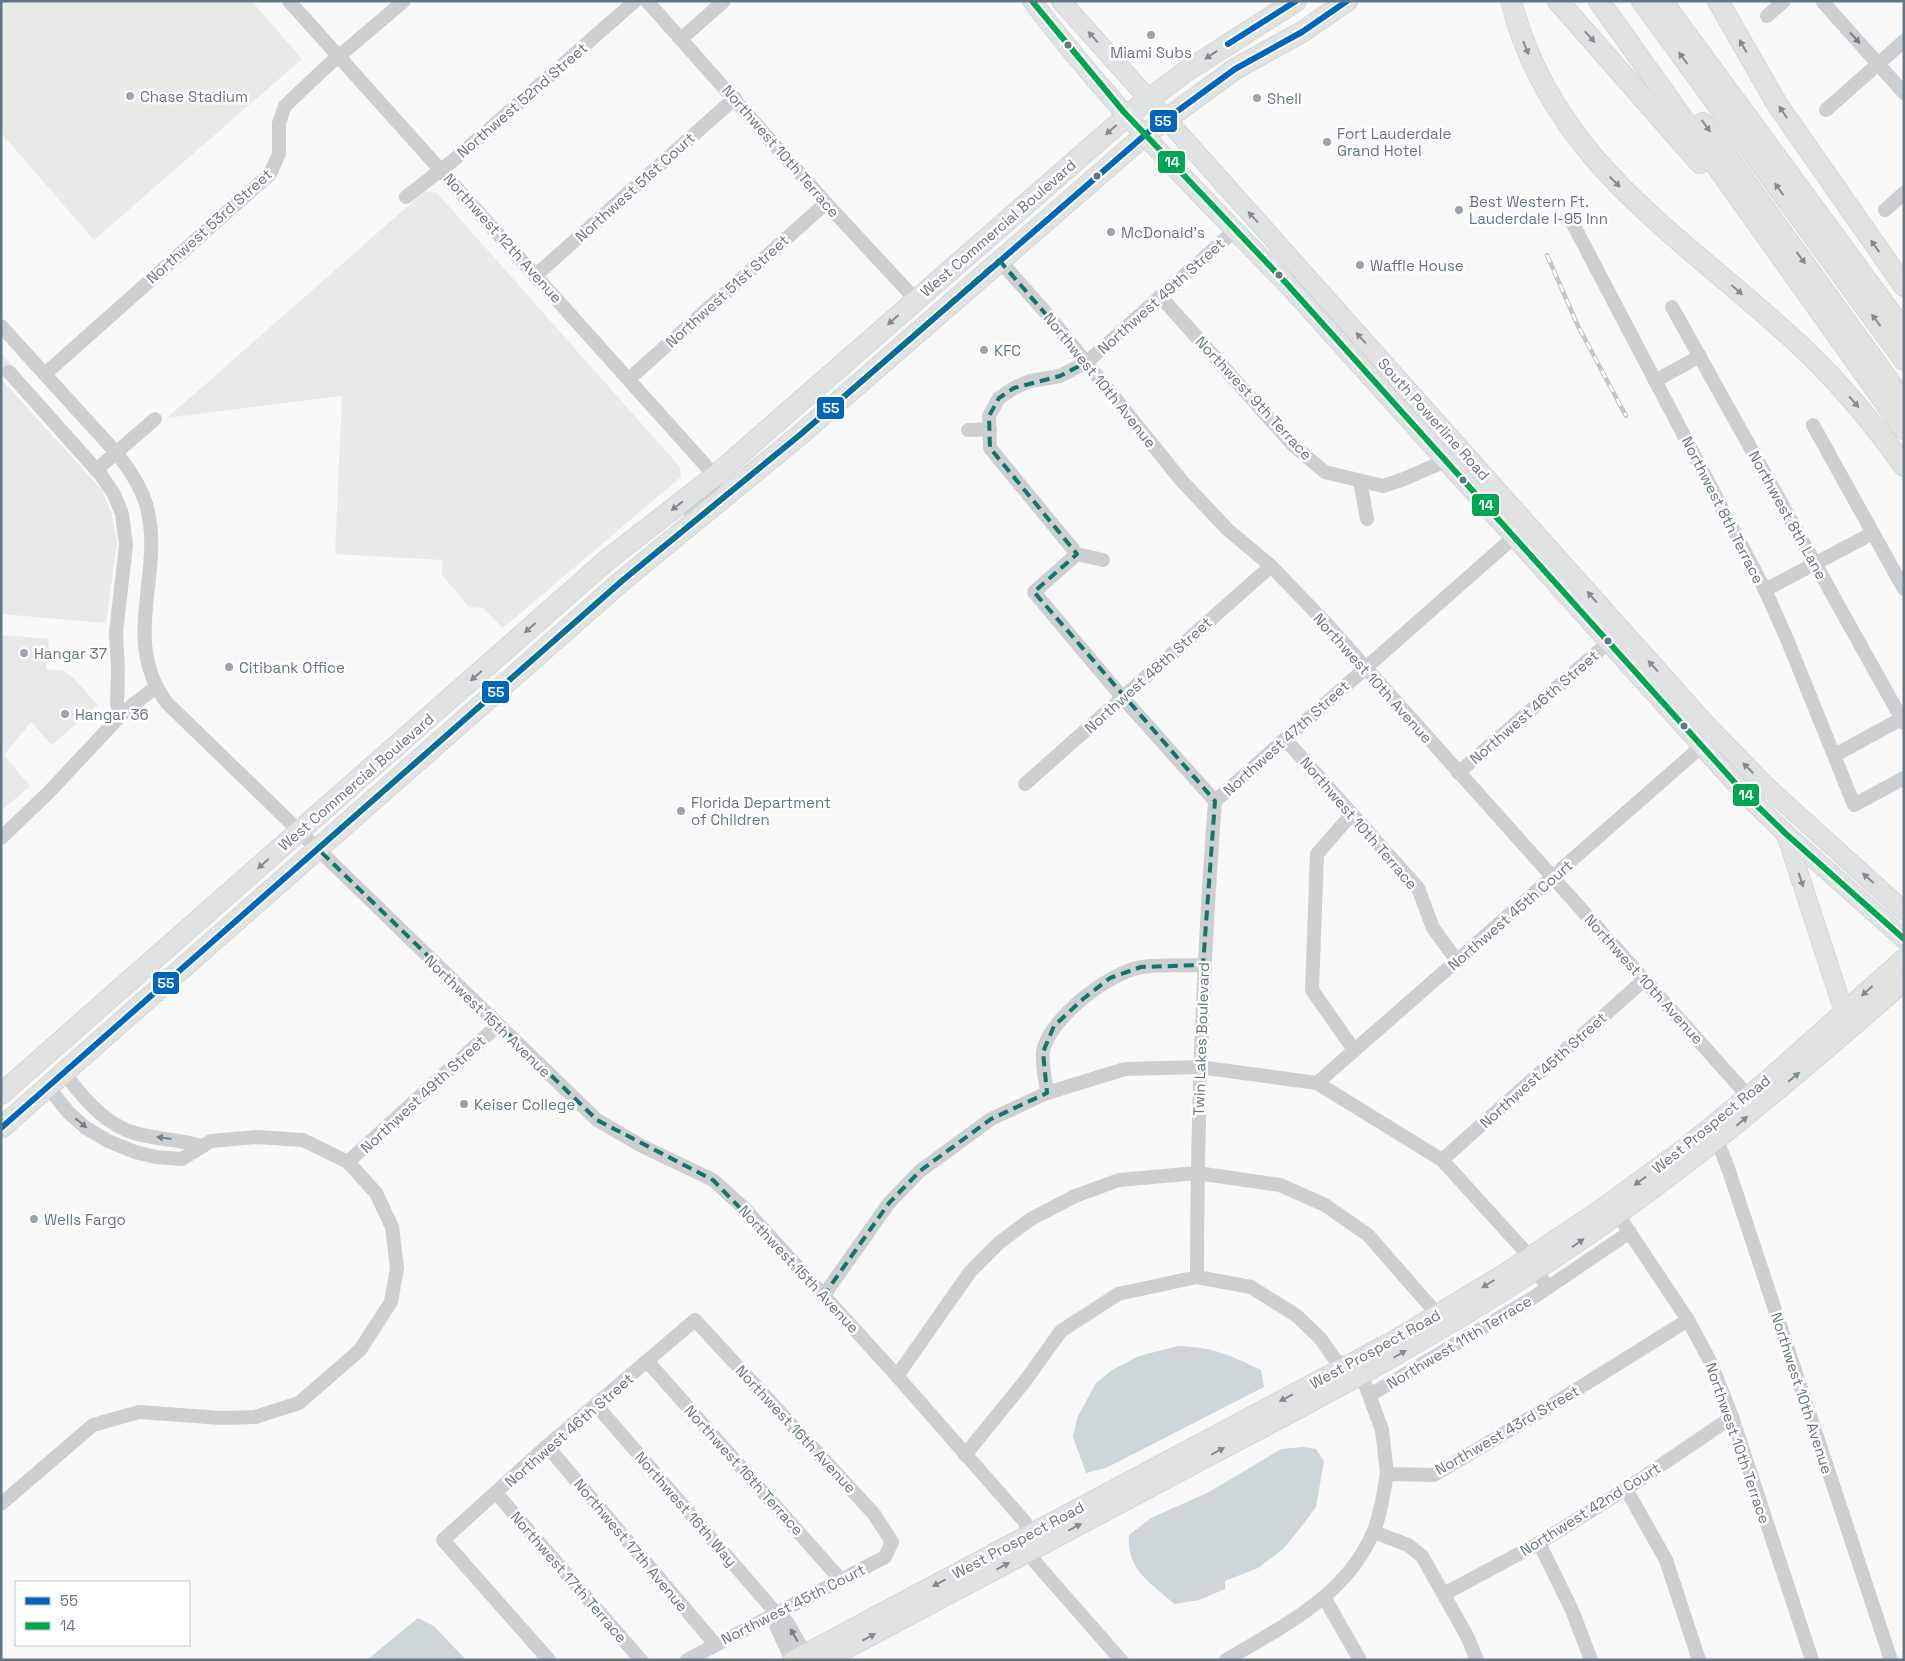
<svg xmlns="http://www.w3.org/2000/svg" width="1905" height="1661" viewBox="0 0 1905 1661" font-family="'Space Grotesk',sans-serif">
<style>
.built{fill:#e8e9e9}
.green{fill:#e8ebe6}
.water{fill:#ced6d9}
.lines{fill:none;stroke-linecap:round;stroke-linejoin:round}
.major-casing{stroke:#d5d6d7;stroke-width:20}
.highway-casing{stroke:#d5d6d6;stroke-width:22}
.minor{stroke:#cecfd0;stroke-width:14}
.major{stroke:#e1e2e2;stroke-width:18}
.highway{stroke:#e1e2e2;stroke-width:20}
.rail-casing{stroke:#c3c5c6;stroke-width:4.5}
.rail{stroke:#fff;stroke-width:2.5;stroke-dasharray:8;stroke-linecap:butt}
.bus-1-casing{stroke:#fff;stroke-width:10}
.bus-2-casing{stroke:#fff;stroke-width:10}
.bus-1{stroke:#0065bd;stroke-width:6}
.bus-2{stroke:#00a651;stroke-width:6}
.oneway{fill:#7e8c96}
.oneway2{fill:#707f8b}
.marked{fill:none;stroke:#0f766e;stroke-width:4;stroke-dasharray:10 6;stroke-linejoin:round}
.poi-dot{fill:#99a4ac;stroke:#fff;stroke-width:2}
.bus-dot{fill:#657683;stroke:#fff;stroke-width:2}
.labels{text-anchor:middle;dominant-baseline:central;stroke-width:5;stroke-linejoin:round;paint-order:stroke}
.poi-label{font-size:15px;fill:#657683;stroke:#fff;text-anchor:start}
.street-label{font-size:15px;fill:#657683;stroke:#fff}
.line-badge{stroke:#fff;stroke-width:2}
.badge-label{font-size:14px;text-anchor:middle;font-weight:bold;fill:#fff}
</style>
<rect width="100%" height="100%" fill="#f9f9f9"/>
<g class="built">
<polygon points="1,353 15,368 2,380 102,490 112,515 117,542 106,623 1,614"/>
<polygon points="1,635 49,639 46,669 64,671 74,679 98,705 52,745 31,722 4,755 30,786 1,811"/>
</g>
<g class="green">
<polygon points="1,1 252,1 302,59 94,240 1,133"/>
<polygon points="425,191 437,193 680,467 681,477 503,628 483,608 469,607 442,575 443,560 335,554 342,396 167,418"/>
</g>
<g class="water">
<path d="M1178,1346c35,1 51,9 83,24l3,17 -158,81 -20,5 -13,-36 4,-19 19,-35 16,-13 27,-14z"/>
<path d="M1303,1447l13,2 8,12 -8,46 -18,24 -15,18 -25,19 -33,13v8l-26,11 -25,4c-23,-21 -48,-34 -45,-69l22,-17 58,-26 72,-43z"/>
<polygon points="418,1618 434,1626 466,1660 367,1660"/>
</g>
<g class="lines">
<defs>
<g id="major">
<path d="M1032,1c76,101 167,193 255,283l458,510 40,39 119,106"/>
<polyline points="1061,1 1703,721 1767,787 1904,911"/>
<polyline points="1786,834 1844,1012"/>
<polyline points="793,1660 1394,1340 1505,1273 1601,1209 1687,1146 1766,1081 1904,958"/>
<path d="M826,1660c123,-65 246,-131 369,-196 115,-61 231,-121 340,-193 132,-85 251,-185 369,-289"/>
</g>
<g id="highway">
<path d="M1511,1c41,160 168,233 281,337 42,38 79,82 112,128"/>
<polyline points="1558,1 1700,163"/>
<polyline points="1599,1 1904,429"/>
<polyline points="1642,1 1904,360"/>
<polyline points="1662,1 1904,331"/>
<polyline points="1718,1 1777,104 1904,286"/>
<polyline points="1703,123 1904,402"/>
<polyline points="1,1094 606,561 715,476 1128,115 1185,72 1296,1"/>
<polyline points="1,1128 623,580 801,434 1146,134 1235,69 1302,32 1347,1"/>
</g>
</defs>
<use href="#major" class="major-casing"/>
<use href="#highway" class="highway-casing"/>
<g class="minor">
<polyline points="289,1 715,476 713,487 691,514"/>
<polyline points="647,1 826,203 916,300"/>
<polyline points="1822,1 1904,93"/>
<polyline points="1767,16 1784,1"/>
<polyline points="681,39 724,1"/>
<polyline points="1826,110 1904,41"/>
<polyline points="406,197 455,159 635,1"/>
<polyline points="1885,210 1904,193"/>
<polyline points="1573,224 1765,590 1787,639 1854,805 1904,778"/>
<polyline points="999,260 1047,314 1181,480 1227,529 1271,566 1324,621 1748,1096"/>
<polyline points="536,275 735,98"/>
<polyline points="1160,296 1294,446 1325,472 1383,486 1404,479 1445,461"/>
<polyline points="1672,307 1904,723"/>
<path d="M1,326c26,29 53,58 79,87 24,27 55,55 66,91 20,68 -27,135 21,199l430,417 43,25 73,35 32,29 152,167 128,146 10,40 86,98"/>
<polyline points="9,372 101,475 114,494 122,514 126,545 116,632 118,670 117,704 120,716"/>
<polyline points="45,374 270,174 279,154 279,123 285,106 325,68 404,1"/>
<polyline points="629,379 826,203"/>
<polyline points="1655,381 1700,356"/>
<polyline points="1813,425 1904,589"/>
<polyline points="968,430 990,429"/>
<polyline points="96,470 155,419"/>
<polyline points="1360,481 1367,519"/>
<polyline points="1077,554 1034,592 1122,697 1215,801"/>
<polyline points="1103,560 1077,554 990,448 989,416 999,398 1014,388 1030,381 1060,376 1087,362 1234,231"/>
<polyline points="1765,590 1873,533"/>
<polyline points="1286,740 1418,888 1433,928 1457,961"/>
<polyline points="1835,755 1901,719"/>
<polyline points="1458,773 1609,642"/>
<polyline points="1025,784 1271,566"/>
<polyline points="1215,801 1514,537"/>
<polyline points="1351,815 1317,854 1312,990 1354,1050"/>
<polyline points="1,838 48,793 125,711 156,687"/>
<path d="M64,1073c17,22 35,45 62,57 23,10 51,8 75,16"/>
<polyline points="1317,1083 1702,746"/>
<path d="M1047,1093c-1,-12 -6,-30 -4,-42 7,-33 66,-79 99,-84 19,-3 41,-1 61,-2"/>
<polyline points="1710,1134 1721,1150 1730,1174 1891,1660"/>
<polyline points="1442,1160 1644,980"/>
<polyline points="348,1162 497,1026"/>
<polyline points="1618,1215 1688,1320 1711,1363 1732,1417 1812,1660"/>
<path d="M1197,1277c0,-159 6,-317 18,-476"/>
<polyline points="824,1295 889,1203 920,1171 991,1119 1047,1093 1125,1069 1199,1067 1317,1083 1442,1160 1522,1248 1548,1288"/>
<polyline points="648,1362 840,1579"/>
<polyline points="897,1376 970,1272 1000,1242 1031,1219 1075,1196 1119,1180 1197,1173 1280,1185 1325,1205 1368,1235 1438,1315"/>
<polyline points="1370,1395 1531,1299 1630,1232"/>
<polyline points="596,1405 776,1613 787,1622 809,1660"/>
<polyline points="547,1446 715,1644"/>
<polyline points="965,1455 1025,1381 1061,1331 1118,1294 1197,1277 1251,1287 1297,1316 1320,1338 1334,1358 1365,1384 1382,1430 1387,1474"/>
<polyline points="1626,1489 1666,1560 1699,1660"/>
<polyline points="497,1494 641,1660"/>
<polyline points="1,1504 93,1425 139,1412 221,1418 255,1417 299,1403 360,1350 391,1302 397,1268 392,1227 376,1193 348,1162 303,1140 256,1137 211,1141 182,1159 156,1157 135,1152 108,1141 86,1128 69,1113 48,1087"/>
<polyline points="1374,1532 1408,1545 1422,1556 1467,1636 1477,1660"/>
<polyline points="1539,1543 1572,1610 1591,1660"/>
<polyline points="1444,1594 1539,1543 1626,1489 1732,1417"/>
<polyline points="1325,1599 1360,1660"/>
<polyline points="776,1613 777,1628 792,1660"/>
<polyline points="549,1660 443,1540 547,1446 695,1320 874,1514 892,1542 885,1557 687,1660"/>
<path d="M1226,1660c57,-34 119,-63 147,-127 8,-17 10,-40 14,-59l47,1 121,-72 133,-83"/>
</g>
<use href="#major" class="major"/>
<use href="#highway" class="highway"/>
<defs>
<polyline id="rail" points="1547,255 1578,326 1626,416"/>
</defs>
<use href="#rail" class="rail-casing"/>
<use href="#rail" class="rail"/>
<defs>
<g id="bus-1">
<polyline points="1228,44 1296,1"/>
<polyline points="1,1128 623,580 801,434 1146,134 1235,69 1302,32 1347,1"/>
</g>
<polyline id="bus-2" points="1032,1 1123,111 1287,284 1745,794 1785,833 1904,939"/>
</defs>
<use href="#bus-1" class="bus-1-casing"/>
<use href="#bus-2" class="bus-2-casing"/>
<use href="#bus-1" class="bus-1"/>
<use href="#bus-2" class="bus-2"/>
</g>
<defs><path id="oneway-solid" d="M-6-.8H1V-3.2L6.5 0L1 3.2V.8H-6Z" transform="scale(1.25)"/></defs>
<g class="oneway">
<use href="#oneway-solid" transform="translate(1093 37) rotate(-132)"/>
<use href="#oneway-solid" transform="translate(1590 37) rotate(48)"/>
<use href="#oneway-solid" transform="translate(1743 46) rotate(-120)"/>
<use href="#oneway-solid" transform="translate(1526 48) rotate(68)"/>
<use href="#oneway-solid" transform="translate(1211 55) rotate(146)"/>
<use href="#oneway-solid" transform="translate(1683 58) rotate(-126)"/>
<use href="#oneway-solid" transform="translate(1783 112) rotate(-123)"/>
<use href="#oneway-solid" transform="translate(1706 126) rotate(54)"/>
<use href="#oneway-solid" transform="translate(1111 130) rotate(139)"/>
<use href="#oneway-solid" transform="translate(1615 182) rotate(45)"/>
<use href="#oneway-solid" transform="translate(1779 189) rotate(-126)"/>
<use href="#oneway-solid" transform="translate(1253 217) rotate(-132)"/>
<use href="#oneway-solid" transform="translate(1875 246) rotate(-126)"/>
<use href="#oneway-solid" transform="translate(1801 258) rotate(54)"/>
<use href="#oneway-solid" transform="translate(1737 290) rotate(41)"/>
<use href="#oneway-solid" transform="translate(893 320) rotate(138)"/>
<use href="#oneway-solid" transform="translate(1876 320) rotate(-126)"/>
<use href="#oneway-solid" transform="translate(1361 338) rotate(-132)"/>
<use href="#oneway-solid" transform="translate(1854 402) rotate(49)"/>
<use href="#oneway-solid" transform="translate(677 506) rotate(142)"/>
<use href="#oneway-solid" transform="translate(1592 597) rotate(-131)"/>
<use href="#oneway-solid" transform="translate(530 628) rotate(139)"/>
<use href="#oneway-solid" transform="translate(1653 666) rotate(-132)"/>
<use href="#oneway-solid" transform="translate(476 676) rotate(139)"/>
<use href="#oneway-solid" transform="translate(1748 768) rotate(-135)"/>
<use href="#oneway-solid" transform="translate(263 864) rotate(139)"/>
<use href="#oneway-solid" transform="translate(1868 878) rotate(-138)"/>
<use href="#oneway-solid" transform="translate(1801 880) rotate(72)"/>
<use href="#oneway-solid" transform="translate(1867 991) rotate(138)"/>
<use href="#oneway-solid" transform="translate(1794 1077) rotate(-40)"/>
<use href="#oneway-solid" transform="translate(1742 1121) rotate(-40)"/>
<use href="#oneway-solid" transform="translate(1640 1181) rotate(144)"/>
<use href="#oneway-solid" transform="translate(1578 1243) rotate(-35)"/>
<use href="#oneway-solid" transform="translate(1488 1284) rotate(148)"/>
<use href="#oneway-solid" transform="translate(1400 1354) rotate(-30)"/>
<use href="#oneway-solid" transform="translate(1286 1398) rotate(152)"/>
<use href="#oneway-solid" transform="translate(1218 1451) rotate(-28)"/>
<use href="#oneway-solid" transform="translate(1075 1527) rotate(-28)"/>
<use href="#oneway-solid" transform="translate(1003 1566) rotate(-28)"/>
<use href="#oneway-solid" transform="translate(939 1583) rotate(152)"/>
<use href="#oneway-solid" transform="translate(869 1637) rotate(-28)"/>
</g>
<g class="oneway2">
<use href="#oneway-solid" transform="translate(1855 38) rotate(48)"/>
<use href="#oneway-solid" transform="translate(81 1123) rotate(40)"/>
<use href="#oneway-solid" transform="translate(164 1138) rotate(-172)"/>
<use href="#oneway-solid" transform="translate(794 1635) rotate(-121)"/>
</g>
<path class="marked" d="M999,260l88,102 -27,14 -46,12 -15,10 -10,18 1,32 87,106 -43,38 181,209 -12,164 -62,2 -31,11 -27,21 -29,27 -11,26 4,41 -56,26 -71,52 -31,32 -65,92 -111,-115 -116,-60 -279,-271 327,-288 156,-127z"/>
<g class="poi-dot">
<circle cx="1151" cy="35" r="5"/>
<circle cx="130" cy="96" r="5"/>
<circle cx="1257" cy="98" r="5"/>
<circle cx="1327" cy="142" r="5"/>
<circle cx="1459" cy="210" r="5"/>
<circle cx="1111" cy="232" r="5"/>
<circle cx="1360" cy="265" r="5"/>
<circle cx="984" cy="350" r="5"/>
<circle cx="24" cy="653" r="5"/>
<circle cx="229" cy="667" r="5"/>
<circle cx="65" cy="714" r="5"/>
<circle cx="681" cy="811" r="5"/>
<circle cx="464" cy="1104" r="5"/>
<circle cx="34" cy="1219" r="5"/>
</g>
<g class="bus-dot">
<circle cx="1068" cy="45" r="4.5"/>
<circle cx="1097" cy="176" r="4.5"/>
<circle cx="1279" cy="275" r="4.5"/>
<circle cx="1463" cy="480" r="4.5"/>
<circle cx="1608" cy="641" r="4.5"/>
<circle cx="1684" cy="726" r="4.5"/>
</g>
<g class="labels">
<g class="poi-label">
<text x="1151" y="52" text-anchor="middle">Miami Subs</text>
<text x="140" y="96">Chase Stadium</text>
<text x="1267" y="98">Shell</text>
<text x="1337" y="133">Fort Lauderdale<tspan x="1337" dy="17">Grand Hotel</tspan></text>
<text x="1469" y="201">Best Western Ft.<tspan x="1469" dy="17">Lauderdale I-95 Inn</tspan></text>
<text x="1121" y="232">McDonald's</text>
<text x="1370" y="265">Waffle House</text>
<text x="994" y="350">KFC</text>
<text x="34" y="653">Hangar 37</text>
<text x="239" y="667">Citibank Office</text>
<text x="75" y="714">Hangar 36</text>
<text x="691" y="802">Florida Department<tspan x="691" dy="17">of Children</tspan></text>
<text x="474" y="1104">Keiser College</text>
<text x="44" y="1219">Wells Fargo</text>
</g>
<g class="street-label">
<text transform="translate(522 100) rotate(-41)">Northwest 52nd Street</text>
<text transform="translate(781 151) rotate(49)">Northwest 10th Terrace</text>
<text transform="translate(635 187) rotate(-42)">Northwest 51st Court</text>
<text transform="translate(209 226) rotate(-42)">Northwest 53rd Street</text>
<text transform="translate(998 228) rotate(-41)">West Commercial Boulevard</text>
<text transform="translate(503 238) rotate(48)">Northwest 12th Avenue</text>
<text transform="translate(727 291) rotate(-42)">Northwest 51st Street</text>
<text transform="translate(1161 296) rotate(-42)">Northwest 49th Street</text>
<text transform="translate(1100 380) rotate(51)">Northwest 10th Avenue</text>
<text transform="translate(1254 398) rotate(47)">Northwest 9th Terrace</text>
<text transform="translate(1434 419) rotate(48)">South Powerline Road</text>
<text transform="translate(1723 510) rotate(63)">Northwest 8th Terrace</text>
<text transform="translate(1788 515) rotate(61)">Northwest 8th Lane</text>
<text transform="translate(1148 675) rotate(-42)">Northwest 48th Street</text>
<text transform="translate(1373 678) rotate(48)">Northwest 10th Avenue</text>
<text transform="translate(1534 707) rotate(-41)">Northwest 46th Street</text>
<text transform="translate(1286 738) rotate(-42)">Northwest 47th Street</text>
<text transform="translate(356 782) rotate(-41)">West Commercial Boulevard</text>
<text transform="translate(1359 823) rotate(49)">Northwest 10th Terrace</text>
<text transform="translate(1510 915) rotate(-41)">Northwest 45th Court</text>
<text transform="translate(1644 979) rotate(48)">Northwest 10th Avenue</text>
<text transform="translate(488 1016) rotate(44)">Northwest 15th Avenue</text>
<text transform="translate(1201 1039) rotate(-88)">Twin Lakes Boulevard</text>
<text transform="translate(1543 1070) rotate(-42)">Northwest 45th Street</text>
<text transform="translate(423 1094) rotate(-43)">Northwest 49th Street</text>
<text transform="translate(1711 1124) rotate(-39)">West Prospect Road</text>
<text transform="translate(799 1269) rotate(47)">Northwest 15th Avenue</text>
<text transform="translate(1459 1342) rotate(-31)">Northwest 11th Terrace</text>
<text transform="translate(1375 1349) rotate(-29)">West Prospect Road</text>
<text transform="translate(1802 1393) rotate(72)">Northwest 10th Avenue</text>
<text transform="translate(796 1429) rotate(47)">Northwest 16th Avenue</text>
<text transform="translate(569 1430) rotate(-41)">Northwest 46th Street</text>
<text transform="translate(1507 1430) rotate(-30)">Northwest 43rd Street</text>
<text transform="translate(1738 1443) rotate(71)">Northwest 10th Terrace</text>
<text transform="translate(744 1470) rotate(48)">Northwest 16th Terrace</text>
<text transform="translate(686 1509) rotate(49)">Northwest 16th Way</text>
<text transform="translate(1590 1509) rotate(-32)">Northwest 42nd Court</text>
<text transform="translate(1018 1540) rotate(-28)">West Prospect Road</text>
<text transform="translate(631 1545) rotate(50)">Northwest 17th Avenue</text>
<text transform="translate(569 1577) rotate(49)">Northwest 17th Terrace</text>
<text transform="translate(793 1604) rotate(-27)">Northwest 45th Court</text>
</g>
</g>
<g class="line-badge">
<rect x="1149" y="109" width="29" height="24" rx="5" fill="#0065bd"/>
<rect x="1157" y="150" width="29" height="24" rx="5" fill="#00a651"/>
<rect x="816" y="396" width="29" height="24" rx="5" fill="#0065bd"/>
<rect x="1471" y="493" width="29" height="24" rx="5" fill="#00a651"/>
<rect x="481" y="680" width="29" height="24" rx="5" fill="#0065bd"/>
<rect x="1732" y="783" width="28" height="24" rx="5" fill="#00a651"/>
<rect x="152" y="971" width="28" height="24" rx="5" fill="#0065bd"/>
</g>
<g class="badge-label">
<text x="1163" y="126">55</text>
<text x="1172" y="167">14</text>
<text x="831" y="413">55</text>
<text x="1486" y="510">14</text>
<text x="496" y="697">55</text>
<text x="1746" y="800">14</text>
<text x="166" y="988">55</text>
</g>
<rect width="1905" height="1661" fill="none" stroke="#657683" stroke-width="5"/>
<rect x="15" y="1581" width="175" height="65" fill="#ffffff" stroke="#c1c8cd"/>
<rect x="25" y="1597" width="25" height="8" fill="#0065bd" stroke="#c1c8cd"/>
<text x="60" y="1606" font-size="15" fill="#657683">55</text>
<rect x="25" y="1622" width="25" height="8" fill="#00a651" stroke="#c1c8cd"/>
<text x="60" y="1631" font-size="15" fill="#657683">14</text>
</svg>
